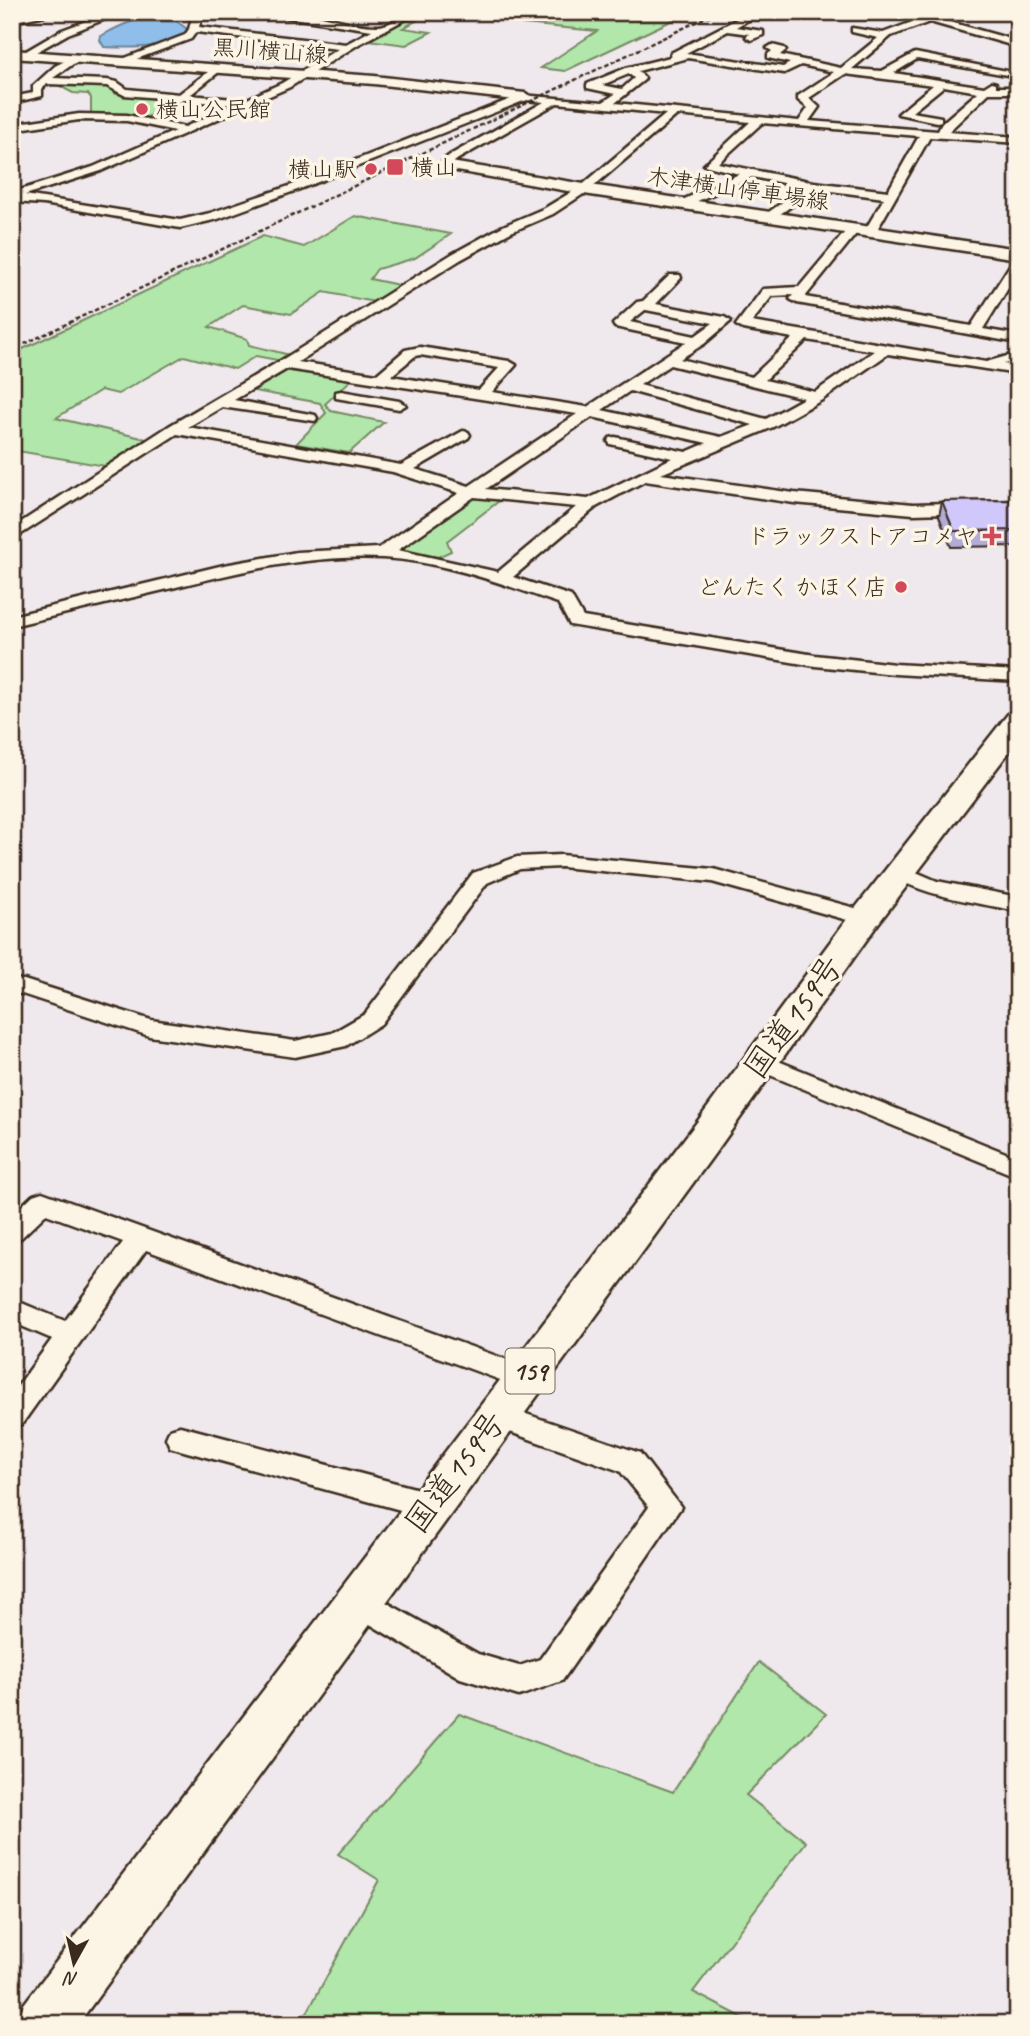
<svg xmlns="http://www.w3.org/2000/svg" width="1030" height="2036" viewBox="0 0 1030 2036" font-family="Caveat,'Klee One',sans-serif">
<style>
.green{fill:#b1e7aa;stroke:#768864;stroke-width:2}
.water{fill:#8ebee9;stroke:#6d8398;stroke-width:2}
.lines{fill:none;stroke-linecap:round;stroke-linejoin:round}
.minor-casing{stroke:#3b2a1e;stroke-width:5}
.major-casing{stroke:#3b2a1e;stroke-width:5}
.highway-casing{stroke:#3b2a1e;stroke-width:5}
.minor{fill:#fcf5e5;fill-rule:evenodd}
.major{fill:#fcf5e5;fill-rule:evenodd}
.highway{fill:#fcf5e5;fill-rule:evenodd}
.rail{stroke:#3b2a1e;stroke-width:2.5;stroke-dasharray:4.5 2.5;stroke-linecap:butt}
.wall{fill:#b3acd8;stroke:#3b2a1e;stroke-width:2}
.building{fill:#d0c8fb;stroke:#3b2a1e;stroke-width:2}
.poi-dot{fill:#d1495b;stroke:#fcf5e5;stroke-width:2.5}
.labels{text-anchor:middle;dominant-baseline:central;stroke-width:7;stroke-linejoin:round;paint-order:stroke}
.far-street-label{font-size:23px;fill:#3b2a1e;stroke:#fcf5e5}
.far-poi-label{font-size:23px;fill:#3b2a1e;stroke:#fcf5e5;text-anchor:end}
.shield{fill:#fcf5e5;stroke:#75675a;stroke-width:2}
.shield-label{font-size:26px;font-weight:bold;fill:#3b2a1e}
.near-street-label{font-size:33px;fill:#3b2a1e;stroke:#fcf5e5}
</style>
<rect width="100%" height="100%" fill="#efe8ec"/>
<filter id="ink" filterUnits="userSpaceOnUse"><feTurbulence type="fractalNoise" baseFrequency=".0143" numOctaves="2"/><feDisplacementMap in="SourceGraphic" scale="14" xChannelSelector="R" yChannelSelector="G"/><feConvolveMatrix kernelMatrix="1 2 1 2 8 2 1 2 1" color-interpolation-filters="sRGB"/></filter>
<g filter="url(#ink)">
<g class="green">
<polygon points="511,12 690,12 565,71 541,68 597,31 524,24 534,19 503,15"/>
<polygon points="405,20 416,21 403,28 431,32 406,45 368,40"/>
<polygon points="54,83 104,85 116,94 170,98 144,120 91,115 91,98 88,94 73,93"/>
<polygon points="355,216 451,234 415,258 377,269 370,279 399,285 374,302 324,292 291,314 243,305 209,327 247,339 249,345 290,355 282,361 256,356 235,369 184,356 118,394 101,390 56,418 146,439 105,466 12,450 12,354 263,236 304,247"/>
<polygon points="284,368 352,379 325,404 331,411 384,422 349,453 296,444 326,413 320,403 249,390"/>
<polygon points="470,494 503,498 447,541 451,551 438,557 393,551"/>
<polygon points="759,1662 826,1714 746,1795 806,1842 693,1992 755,2024 301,2024 379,1880 338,1854 459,1714 673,1792"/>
</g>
<path class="water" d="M168,15l22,16c-25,19 -56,17 -86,16l-4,-7 1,-4c23,-13 41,-20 67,-21z"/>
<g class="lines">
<defs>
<g id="minor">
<polygon points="37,12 60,12 12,22 12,16"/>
<polygon points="110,12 123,12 68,34 29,56 21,54 62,30"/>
<path d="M193,12h10l-4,15 147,17 26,-14 -107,-16c32,-12 80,13 114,12 14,-1 25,-14 40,-14l-60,32 -69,43 -189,84 -76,24 155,25 30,-7 82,-28 229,-90 82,7 12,-8 -28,-6v-4l39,-16 44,-11 1,-4 72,-37 -2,-4h9l3,5 -17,10 27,4v4l-12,5 -5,-3 3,-3 -21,-3 -42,22 97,14 7,-4 -22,-5v-4l4,-3 -5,-3 5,-3 12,3 2,2 -6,5 61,13 37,-30 -26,-6v-4l31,5 37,-14 -11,-4 5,-3 104,29v6l-88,-25 -39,14 -39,33 30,2 33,-18 97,19 -5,3 -90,-16 -23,14 90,14 8,-5 4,1v4h22v6h-29l-41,39 70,5v6l-88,-6 -56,98 -10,-3 20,-34 -68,-9 -46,32 -6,-4 2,-3 38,-27 -52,-10 -66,29h-8v-4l61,-28 -35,-9 46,-43 -73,-7 -89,76 -35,23 -42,18 -51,28 -162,102 79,12 28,-24 15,-3 89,14 7,4 -24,27 95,15 99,-65 -71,-15 -2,-3 24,-22 6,-1 27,-26h10l1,3 -25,26 68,13 7,4 -27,23 -24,15 72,18 41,-39 -50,-9 -7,-4 27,-36 36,-2 51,-61 10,3 -55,68 166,29 41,-64 6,-4v14l-35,57 35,6v8l-221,-40 -7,-4 3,-4 -21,1 -20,26 234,40 32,-9v8l-15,3 15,2v8l-130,-20 -66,46 -49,27 -112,47 133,19 119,11 105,-3v10l-105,3 -119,-11 -149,-22 -49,26 -83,70 58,19 12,21 232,38 80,9 123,7v10l-123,-7 -80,-8 -239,-40 -6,-1 -12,-22c-55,-19 -116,-42 -175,-45 -72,-4 -146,14 -215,31 -52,12 -104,25 -156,37v-10l212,-51 73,-13 82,-4 80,-55 -66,-21 -216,-38 -165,106v-12l157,-102 111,-65 172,-107 51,-28 42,-18 35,-21 86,-73 -109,-11 -99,56 -4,3 1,6h-8l-4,-4v-4l7,-5 94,-53 -18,-2 -226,89 -82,30 -38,9 -136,-24 -32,-2v-7h4l1,-4 76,-24 82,-36 -48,-10 -48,-1 -67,10v-6l67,-10 48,1 58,12 48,-22 -50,-5 -8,5 -5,-3 2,-3 -48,-4 -17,-9 -60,-2 -5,5v7l-30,7v-6l21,-4v-7l22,-20 16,-8 8,2 -26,18 54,2 10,2 10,7 52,5 37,-28 5,3 -1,2 -30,24 55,5 37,-17 56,-34 -142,-17 -5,7 -71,26 -8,-2 73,-28 4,-6zM688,58l96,15 17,-8 33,7 -36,24v4l10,8 -9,13 -184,-18 29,-23 1,-2 -7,-7zM629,74l5,4 -12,11 -20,-4zM845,74l88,11 -35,29 39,8 4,-1v-4l-29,-5 32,-26 34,6 -36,31 -4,8 -129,-10 10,-14 -10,-9zM762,123l157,13 -31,55 -74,-9 -96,-19zM645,310h1l67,13 -18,13 -65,-14zM807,340l67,11 -59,41 -50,-12zM420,355l79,13 -20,22 -88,-14 24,-20zM670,365l134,33 -38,21 -126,-34zM287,369l290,45 -108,72 -54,-17 53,-31 2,-3 -2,-3 -5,-1 -62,34 -213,-38 34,-20 93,14 2,-3 -2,-3 -81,-15zM630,391l123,34 -32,12 -119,-27zM592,417l115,26 -21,9 -71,-15 -5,1 -2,3 2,3 62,14 -84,41 -102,-10zM474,497l102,10 -78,65 -100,-22z"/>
<polygon points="341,391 399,401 406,405 399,409 336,398 336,392"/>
<polygon points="561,855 713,869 873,913 876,918 873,923 865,925 712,882 561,867 520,869 487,883 381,1024 346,1046 295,1057 149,1036 22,994 12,993 12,979 24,980 151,1020 295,1041 332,1033 365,1014 473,873 517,857"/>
<path d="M902,866l35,15 81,16v14c-28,-6 -112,-17 -126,-39l3,-5z"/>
<polygon points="761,1054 1018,1158 1018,1177 753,1068 749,1062 753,1056"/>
<polygon points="42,1192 535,1370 539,1378 535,1386 525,1389 146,1250 22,1424 12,1428 12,1394 52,1339 12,1322 12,1299 65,1321 123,1242 46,1214 21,1238 12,1241 12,1215 33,1195"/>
<polygon points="497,1404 640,1453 681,1507 562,1681 519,1696 460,1678 348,1611 344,1601 348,1591 359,1587 478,1654 519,1666 540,1659 649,1507 620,1471 487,1424 483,1416 487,1408"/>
<polygon points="180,1426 430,1492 440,1496 445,1505 440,1514 430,1518 180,1450 170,1447 166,1438 170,1429"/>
</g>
<g id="major">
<polygon points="12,50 374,76 525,93 532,97 525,101 374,84 12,58"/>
<polygon points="451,162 584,184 1018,249 1018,259 584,194 446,169 444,166"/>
</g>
<polygon id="highway" points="1018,711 1018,740 877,925 723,1142 78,2024 16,2024 24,2004 697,1122 853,911 1008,714"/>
</defs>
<use href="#minor" class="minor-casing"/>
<use href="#major" class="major-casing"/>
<use href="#highway" class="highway-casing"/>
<use href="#minor" class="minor"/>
<use href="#major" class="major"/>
<use href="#highway" class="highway"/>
<polyline class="rail" points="12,350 717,12"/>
</g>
<polygon class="wall" points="1018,500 1018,546 951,547 939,516 942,501"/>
<polygon class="building" points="1018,500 1018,530 954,531 942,501"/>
</g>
<g class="poi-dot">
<circle cx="142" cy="109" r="7"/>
<rect x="386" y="158" width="18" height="18" rx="3.5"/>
<circle cx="371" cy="169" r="7"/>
<path d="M988.5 525.5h7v7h7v7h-7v7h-7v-7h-7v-7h7z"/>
<circle cx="901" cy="587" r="7"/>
</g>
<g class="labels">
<g class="far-street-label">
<text transform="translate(270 51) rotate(4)">黒川横山線</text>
<text transform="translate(738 189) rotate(8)">木津横山停車場線</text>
</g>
<g class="far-poi-label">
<text x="156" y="109" text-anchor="start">横山公民館</text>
<text x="411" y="167" text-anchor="start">横山</text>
<text x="357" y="169">横山駅</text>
<text x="978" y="536">ドラックストアコメヤ</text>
<text x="887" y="587">どんたく かほく店</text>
</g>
<rect class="shield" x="505.5" y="1348.5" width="49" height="45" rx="5"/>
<g class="shield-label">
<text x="530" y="1371">159</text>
</g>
<g class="near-street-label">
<text transform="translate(793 1017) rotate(-54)">国道159号</text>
<text transform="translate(455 1472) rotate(-53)">国道159号</text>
</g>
</g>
<rect width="1030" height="2036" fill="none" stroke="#fcf5e5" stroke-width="42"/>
<rect x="21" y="21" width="988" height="1994" fill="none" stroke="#3b2a1e" stroke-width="2.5" filter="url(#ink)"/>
<g transform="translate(74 1963) rotate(188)" stroke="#fcf5e5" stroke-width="5" paint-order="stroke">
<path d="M0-5L12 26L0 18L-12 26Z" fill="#3b2a1e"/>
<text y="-10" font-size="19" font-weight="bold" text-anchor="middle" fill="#3b2a1e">N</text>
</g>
</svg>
